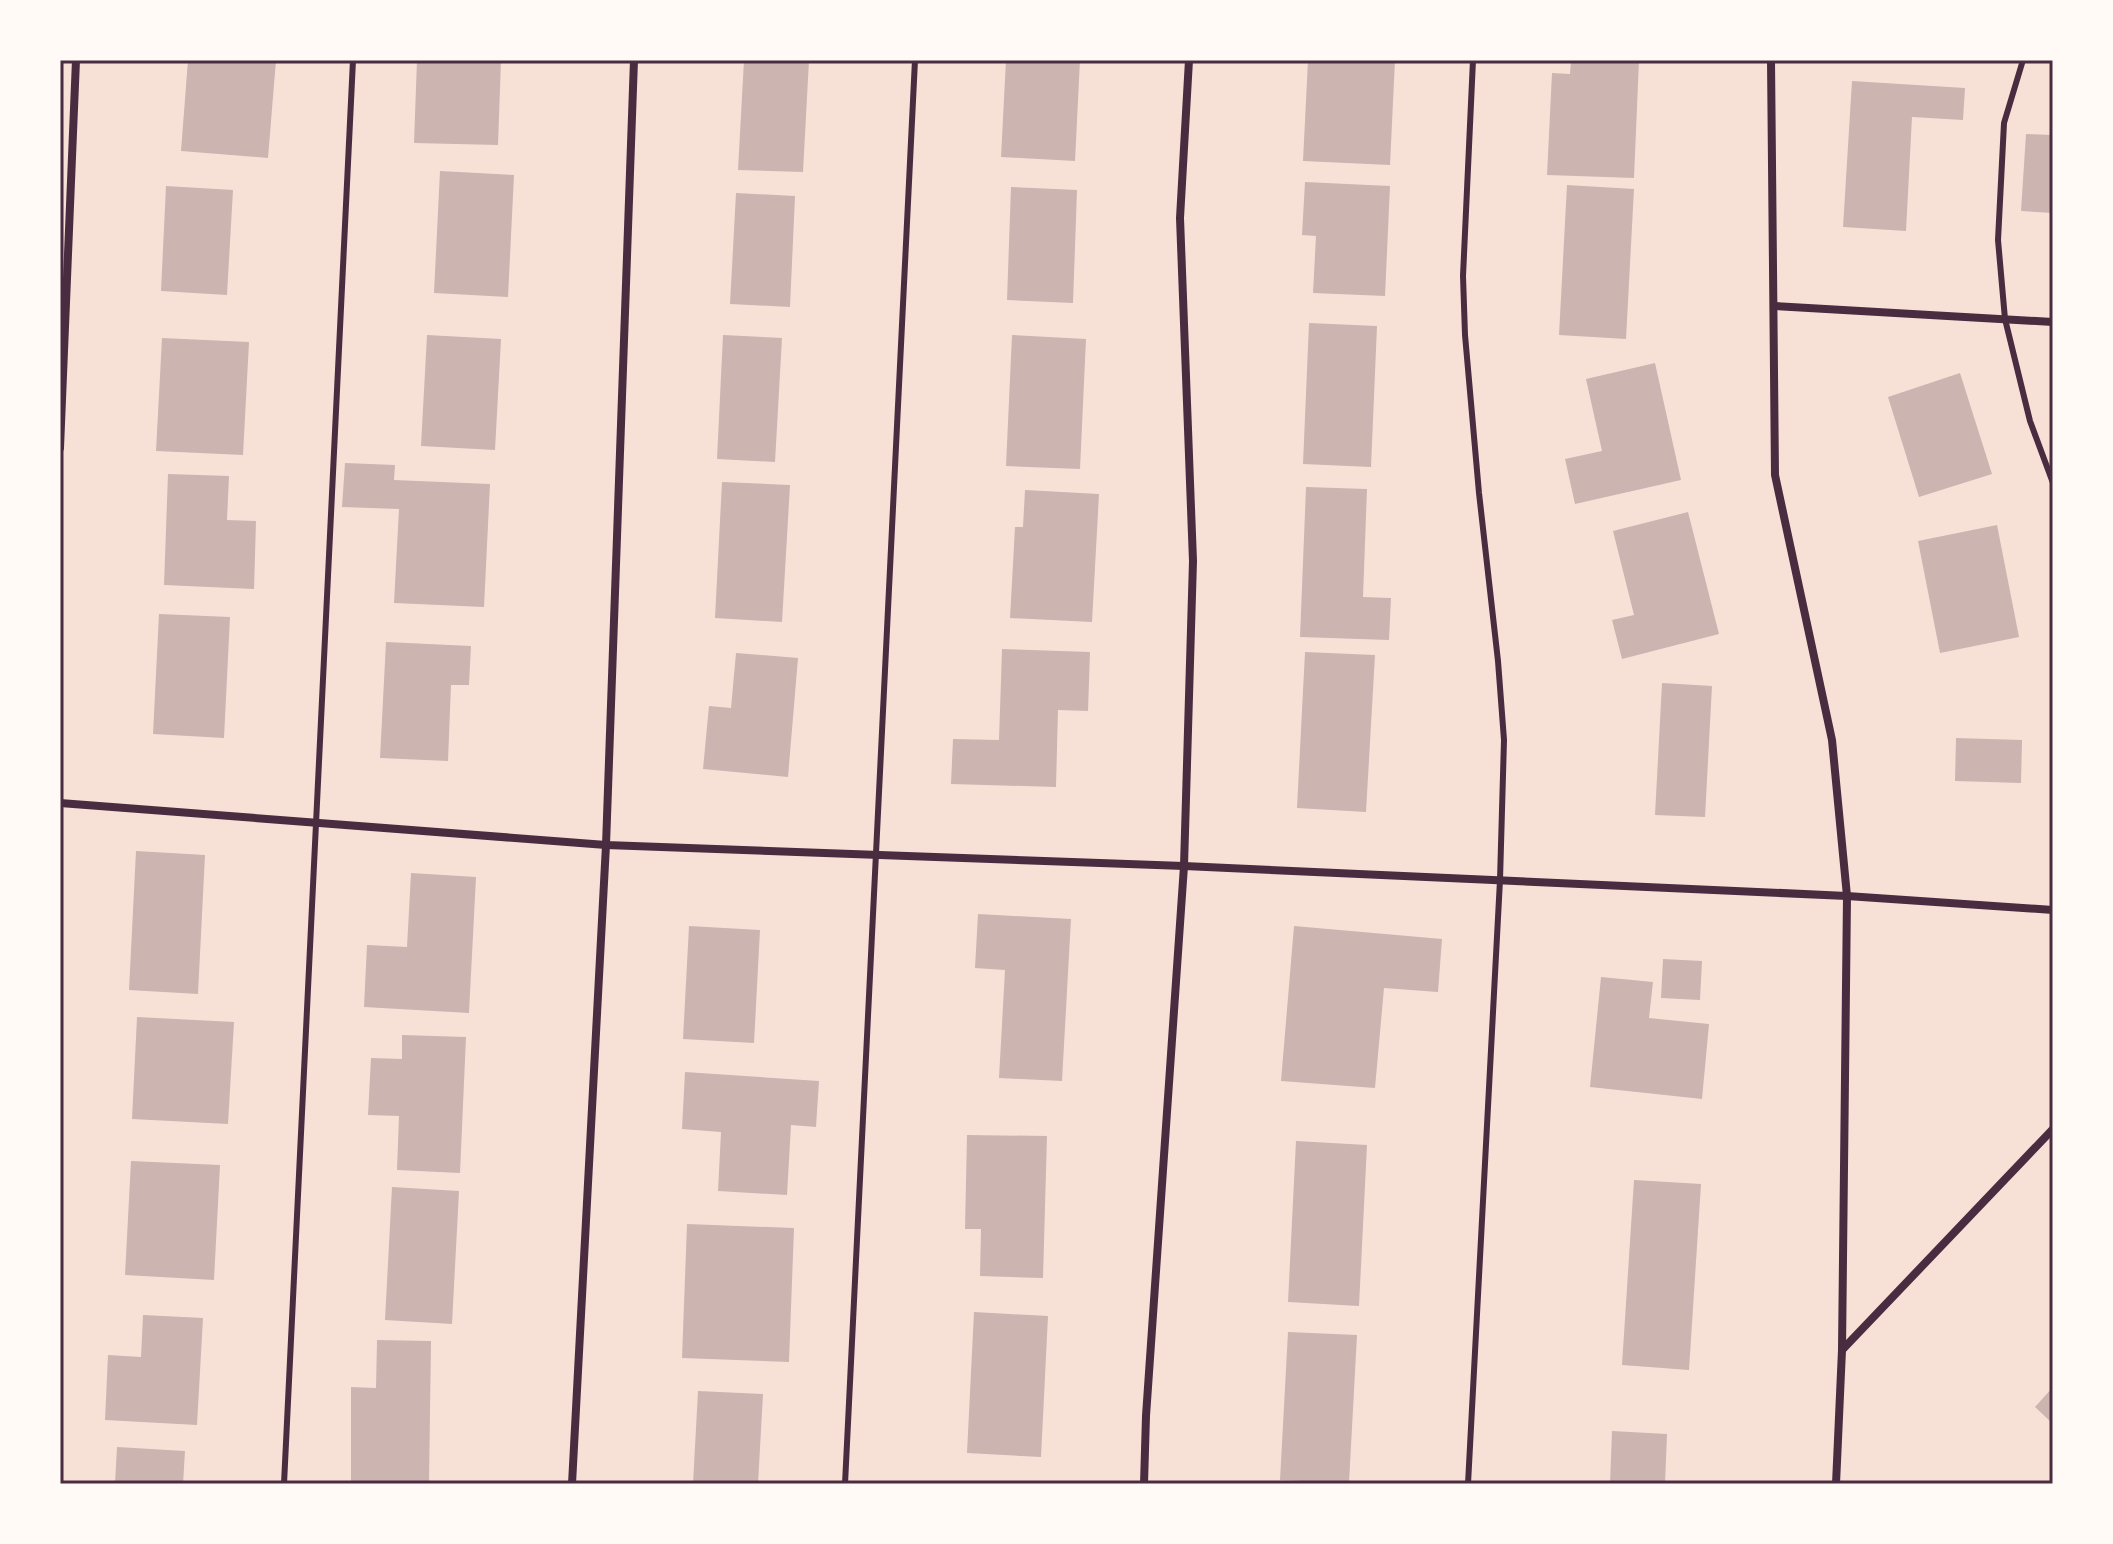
<svg xmlns="http://www.w3.org/2000/svg" width="2113" height="1544" viewBox="0 0 2113 1544" font-family="'Crimson Pro',serif">
<style>
.building{fill:#ccb4b1}
.lines{fill:none;stroke-linecap:round;stroke-linejoin:round}
.service{stroke:#4a2c40;stroke-width:6}
.minor{stroke:#4a2c40;stroke-width:8}
.neatline{fill:none;stroke:#4a2c40;stroke-width:3}
</style>
<rect width="100%" height="100%" fill="#f7e1d7"/>
<g class="building">
<polygon points="188,60 276,60 268,158 181,151"/>
<polygon points="417,60 501,60 498,145 414,143"/>
<polygon points="744,60 809,60 803,172 738,170"/>
<polygon points="1006,60 1080,60 1075,161 1001,157"/>
<polygon points="1308,60 1395,60 1390,165 1303,161"/>
<polygon points="1571,60 1639,60 1634,178 1547,175 1552,73 1570,74"/>
<polygon points="1852,81 1965,88 1963,120 1912,117 1906,231 1843,227"/>
<polygon points="2026,134 2053,135 2053,213 2021,211"/>
<polygon points="440,171 514,175 508,297 434,293"/>
<polygon points="1305,182 1390,186 1385,296 1313,293 1316,236 1302,235"/>
<polygon points="1567,185 1634,189 1626,339 1559,335"/>
<polygon points="166,186 233,190 227,295 161,291"/>
<polygon points="1011,187 1077,190 1073,303 1007,300"/>
<polygon points="736,193 795,196 790,307 730,304"/>
<polygon points="1309,323 1377,326 1371,467 1303,464"/>
<polygon points="427,335 501,339 495,450 421,446"/>
<polygon points="723,335 782,338 775,462 717,459"/>
<polygon points="1012,335 1086,339 1080,469 1006,466"/>
<polygon points="162,338 249,342 243,455 156,451"/>
<polygon points="1655,363 1681,480 1575,504 1565,459 1602,451 1586,379"/>
<polygon points="1960,373 1992,474 1919,497 1888,397"/>
<polygon points="345,463 395,465 394,480 490,484 484,607 394,603 399,509 342,507"/>
<polygon points="168,474 229,476 227,520 256,521 254,589 164,585"/>
<polygon points="722,482 790,485 782,622 715,618"/>
<polygon points="1306,487 1367,489 1363,597 1391,598 1389,640 1300,637"/>
<polygon points="1025,490 1099,494 1092,622 1010,618 1015,527 1023,527"/>
<polygon points="1688,512 1719,634 1622,659 1612,620 1634,615 1613,531"/>
<polygon points="1997,525 2019,637 1940,653 1918,541"/>
<polygon points="159,614 230,617 224,738 153,734"/>
<polygon points="386,642 471,646 469,685 451,685 448,761 380,758"/>
<polygon points="1002,649 1090,652 1088,711 1058,710 1056,787 951,784 953,739 999,740"/>
<polygon points="1305,652 1375,655 1366,812 1297,808"/>
<polygon points="736,653 798,658 788,777 703,769 709,706 731,708"/>
<polygon points="1662,683 1712,686 1705,817 1655,815"/>
<polygon points="1956,738 2022,740 2021,783 1955,781"/>
<polygon points="136,851 205,855 198,994 129,990"/>
<polygon points="411,873 476,877 469,1013 364,1007 367,945 407,947"/>
<polygon points="978,914 1071,919 1062,1081 999,1078 1005,970 975,968"/>
<polygon points="689,926 760,930 754,1043 683,1039"/>
<polygon points="1294,926 1442,939 1438,992 1384,988 1375,1088 1281,1081"/>
<polygon points="1663,959 1702,961 1700,1000 1661,998"/>
<polygon points="1601,977 1653,982 1649,1018 1709,1024 1702,1099 1590,1087"/>
<polygon points="137,1017 234,1022 228,1124 132,1119"/>
<polygon points="402,1035 466,1037 460,1173 397,1170 399,1116 368,1115 371,1058 402,1059"/>
<polygon points="685,1072 819,1081 816,1127 791,1125 787,1195 718,1191 721,1132 682,1129"/>
<polygon points="967,1135 1047,1136 1043,1278 980,1276 981,1229 965,1229"/>
<polygon points="1296,1141 1367,1145 1359,1306 1288,1302"/>
<polygon points="131,1161 220,1165 214,1280 125,1275"/>
<polygon points="1634,1180 1701,1184 1689,1370 1622,1365"/>
<polygon points="392,1187 459,1191 452,1324 385,1320"/>
<polygon points="687,1224 794,1228 789,1362 682,1358"/>
<polygon points="974,1312 1048,1316 1041,1457 967,1453"/>
<polygon points="143,1315 203,1318 197,1425 105,1420 108,1355 141,1357"/>
<polygon points="1288,1332 1357,1335 1349,1483 1280,1480"/>
<polygon points="377,1340 431,1341 429,1484 351,1484 351,1387 376,1388"/>
<polygon points="2053,1387 2053,1424 2035,1407"/>
<polygon points="698,1391 763,1394 758,1484 693,1484"/>
<polygon points="1612,1431 1667,1434 1665,1484 1610,1484"/>
<polygon points="117,1447 185,1451 183,1484 115,1484"/>
</g>
<g class="lines">
<g class="service">
<polyline points="2023,60 2004,123 1998,240 2005,319 2030,421 2053,483"/>
<polyline points="284,1484 353,60"/>
<polyline points="845,1484 915,60"/>
<polyline points="1468,1484 1500,880 1504,740 1498,661 1479,493 1465,335 1463,276 1473,60"/>
</g>
<g class="minor">
<polyline points="1771,60 1775,475 1832,740 1847,896 1842,1350 1836,1484"/>
<polyline points="1774,306 2053,322"/>
<polyline points="60,448 76,60"/>
<polyline points="60,803 606,845 1184,866 1847,896 2053,910"/>
<polyline points="1843,1349 2053,1129"/>
<polyline points="572,1484 606,845 634,60"/>
<polyline points="1144,1484 1146,1416 1184,866 1193,561 1180,218 1189,60"/>
</g>
</g>
<rect width="2113" height="1544" fill="none" stroke="#fffaf5" stroke-width="124"/>
<rect x="62" y="62" width="1989" height="1420" class="neatline"/>
</svg>
